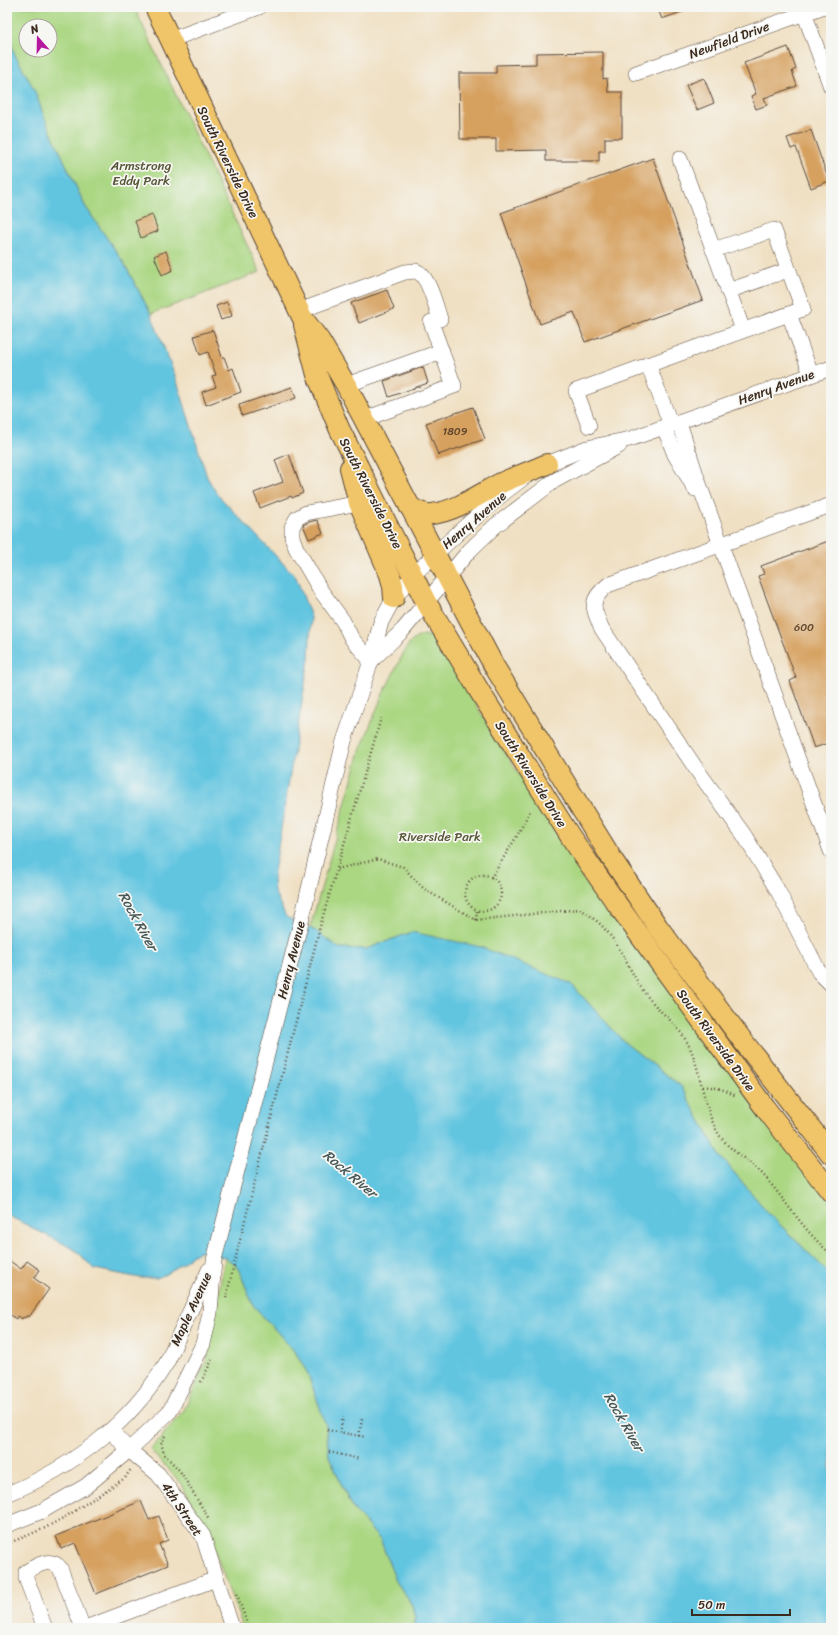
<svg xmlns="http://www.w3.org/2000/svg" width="838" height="1635" viewBox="0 0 838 1635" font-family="Sriracha,sans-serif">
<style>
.green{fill:#abd783;stroke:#738050;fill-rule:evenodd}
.water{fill:#62c5e0;stroke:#4e787f}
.building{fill:#d6a05e}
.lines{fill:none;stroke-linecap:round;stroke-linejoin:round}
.minor-casing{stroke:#564537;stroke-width:16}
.major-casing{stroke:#564537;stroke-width:22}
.path{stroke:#564537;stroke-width:2.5;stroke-dasharray:1 3;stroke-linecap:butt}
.minor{stroke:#fff;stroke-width:15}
.major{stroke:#f0c469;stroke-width:20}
.labels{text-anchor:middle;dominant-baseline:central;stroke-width:3.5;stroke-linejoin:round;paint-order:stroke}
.number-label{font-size:11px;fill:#62482e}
.street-label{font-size:13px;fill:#3b2a1e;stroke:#f6f6f2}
.park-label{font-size:13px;fill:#575537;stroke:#f6f6f2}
.water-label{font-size:14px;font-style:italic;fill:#475858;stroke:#f6f6f2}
</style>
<rect width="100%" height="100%" fill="#f6f6f2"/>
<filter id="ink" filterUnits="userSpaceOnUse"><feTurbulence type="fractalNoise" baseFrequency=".025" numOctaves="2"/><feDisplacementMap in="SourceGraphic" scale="8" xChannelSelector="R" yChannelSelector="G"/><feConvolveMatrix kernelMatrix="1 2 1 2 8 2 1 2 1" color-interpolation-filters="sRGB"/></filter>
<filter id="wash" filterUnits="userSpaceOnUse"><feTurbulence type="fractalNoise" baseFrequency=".012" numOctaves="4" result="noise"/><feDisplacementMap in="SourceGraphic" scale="16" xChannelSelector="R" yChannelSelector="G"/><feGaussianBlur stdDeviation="0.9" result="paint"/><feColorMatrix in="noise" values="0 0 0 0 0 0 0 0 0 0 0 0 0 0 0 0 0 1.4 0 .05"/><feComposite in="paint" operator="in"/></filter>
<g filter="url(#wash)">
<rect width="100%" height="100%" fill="#f0e0c3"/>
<g class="green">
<path d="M7,7h127l126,265 -109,42 -27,-51 -39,-57 -40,-87 -11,-30 -19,-34 -8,-26zM26,26h24v24h-24z"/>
<path d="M424,635l13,4 7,9 46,81 49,76 292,396v74l-61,-60 -50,-59 -39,-70 -56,-43 -54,-59 -159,-52 -46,17 -27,-1 -29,-20 50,-177 22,-55 24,-48c5,-7 10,-11 18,-13z"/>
<polygon points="225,1258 234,1263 239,1270 253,1305 296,1353 308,1374 326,1425 329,1456 351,1506 381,1541 396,1581 412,1605 415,1617 415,1628 243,1628 214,1549 182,1484 150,1450 184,1410 207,1359"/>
</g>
<polygon class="water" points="7,29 15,55 34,89 45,119 85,206 124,263 151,314 177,381 207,477 217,494 296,577 311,617 309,659 273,878 274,891 286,917 316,931 339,948 366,949 412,932 481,947 571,984 625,1043 681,1086 720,1156 770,1215 831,1275 831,1628 415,1628 415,1617 412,1605 396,1581 381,1541 351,1506 329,1456 326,1425 308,1374 296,1353 253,1305 239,1270 234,1263 225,1258 199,1251 166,1274 157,1278 140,1278 95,1269 87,1262 81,1255 72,1248 7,1215"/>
<g id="blocks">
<g class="building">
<polygon points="657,7 692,7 692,8 662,19"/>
<polygon points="788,47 796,69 792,71 797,86 764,98 767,105 756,109 751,96 756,94 744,63"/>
<polygon points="603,52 603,79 607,78 608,92 622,92 622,138 605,138 605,151 599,151 599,161 546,161 546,150 496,151 496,139 460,139 459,73 496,73 496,65 536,64 536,53"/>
<polygon points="704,78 714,103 697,110 686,85"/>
<polygon points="811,130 829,181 811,188 796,147 791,149 787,138"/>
<polygon points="653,158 703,300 585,342 574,312 540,324 501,213"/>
<polygon points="152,214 158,231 141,238 135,221"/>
<polygon points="166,251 173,270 162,275 154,256"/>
<polygon points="387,290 394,309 359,323 351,303"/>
<polygon points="227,302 232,316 221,320 216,306"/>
<polygon points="213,330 222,357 224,357 229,370 233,368 241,392 206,405 202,392 216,387 212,376 216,375 208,352 200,355 194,336"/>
<polygon points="423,367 428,383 389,397 384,381"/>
<polygon points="292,387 296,398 242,416 239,405"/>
<polygon points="473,407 485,439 438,455 426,423"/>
<polygon points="289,454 303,493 292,498 291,496 260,508 254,493 283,482 275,460"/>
<polygon points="317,520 323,533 309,539 303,525 309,522"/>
<polygon points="831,540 831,742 814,748 790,681 796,678 758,576 764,574 761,566"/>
<polygon points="7,1259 21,1269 27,1261 40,1270 34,1278 49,1289 29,1317 27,1315 25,1318 23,1317 22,1319 18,1316 16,1319 7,1312"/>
<polygon points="141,1501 149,1520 159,1516 168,1540 159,1544 168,1565 96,1594 75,1543 61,1549 56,1536"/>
</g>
</g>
</g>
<g filter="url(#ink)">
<use href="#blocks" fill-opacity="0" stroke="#564537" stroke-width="1"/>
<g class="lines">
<defs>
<g id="minor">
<polyline points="802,7 831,87"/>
<polyline points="170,40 259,7"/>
<polyline points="636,73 822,7"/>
<polyline points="680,159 743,330"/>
<polyline points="728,291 788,270"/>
<path d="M299,311l106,-39c3,0 7,-1 10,-1 13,2 21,36 25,48"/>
<polyline points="789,314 811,374"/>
<polyline points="648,364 671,425"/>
<polyline points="346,385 442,351"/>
<polyline points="365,419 454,386 431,322"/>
<polyline points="679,422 698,481 831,851"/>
<polyline points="589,426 576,391 803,309 774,230 713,250"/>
<polyline points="664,427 675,455 695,489"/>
<polyline points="359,503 306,513 297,518 292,527 292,537 296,548 321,591 343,621 352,639 371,661"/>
<path d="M831,505l-223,80c-20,16 -15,23 -6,44l95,141 47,65 34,56 41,81 12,12"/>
<polyline points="372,660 403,630 469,551 495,526 554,481 619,446"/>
<polyline points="111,1431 129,1450 158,1474 203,1536 232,1628"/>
<path d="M7,1494c65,-26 124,-71 160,-132 5,-10 9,-21 14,-31 9,-20 19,-40 28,-61"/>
<polyline points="7,1525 42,1511 86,1486 129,1450 170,1411 203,1344 210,1313 214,1260 302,918 344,741 371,661 381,622 394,598 413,575 459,532 501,495 526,476 547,464 587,448 630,439 831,368"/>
<path d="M45,1628l-19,-50v-6c11,-7 25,-15 34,-4l23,60"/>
<polyline points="85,1628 216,1579"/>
</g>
<g id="major">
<polyline points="155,7 302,317 320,341 346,385 494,666 569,789 614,862 658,927 743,1041 831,1154"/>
<polyline points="304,325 317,375 339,428 426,602 480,692 570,836 617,904 765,1108 831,1192"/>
<polyline points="350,468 359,503 390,575 393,586 394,598"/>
<path d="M409,506c7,5 14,9 23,8 25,-3 47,-20 69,-31 15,-7 31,-12 46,-19"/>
</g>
</defs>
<use href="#minor" class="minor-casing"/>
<use href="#major" class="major-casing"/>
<g class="path">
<path d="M337,869l41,-10 25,8 21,22 52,31 104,-11c40,24 42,53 67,87 16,20 33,29 44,54 11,26 13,62 29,86 12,17 33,26 46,42 22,26 39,54 65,76"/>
<circle cx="483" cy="893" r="18"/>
<polyline points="491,878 517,836 530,811"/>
<polyline points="476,920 477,911"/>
<path d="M703,1087c12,-1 22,3 33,9"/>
<polyline points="226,1298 242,1232 321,923 381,718"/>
<polyline points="201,1382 212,1360"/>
<polyline points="327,1430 366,1437"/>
<polyline points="340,1433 343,1417"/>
<polyline points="165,1436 161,1442 164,1454 180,1471 209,1519"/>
<polyline points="359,1436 362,1419"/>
<polyline points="329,1452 360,1459"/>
<polyline points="7,1544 45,1528 70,1514 125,1478 131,1469"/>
<polyline points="237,1594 249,1628"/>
</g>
<use href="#minor" class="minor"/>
<use href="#major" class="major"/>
</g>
</g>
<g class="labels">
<g class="number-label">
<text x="455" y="431">1809</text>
<text x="804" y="627">600</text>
</g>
<g class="street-label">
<text transform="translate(729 40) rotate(-20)">Newfield Drive</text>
<text transform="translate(228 162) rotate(64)">South Riverside Drive</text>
<text transform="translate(776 387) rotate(-20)">Henry Avenue</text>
<text transform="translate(371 493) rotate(63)">South Riverside Drive</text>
<text transform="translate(474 520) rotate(-41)">Henry Avenue</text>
<text transform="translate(531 774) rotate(58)">South Riverside Drive</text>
<text transform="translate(291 960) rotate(-76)">Henry Avenue</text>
<text transform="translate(716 1040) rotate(54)">South Riverside Drive</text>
<text transform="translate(191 1309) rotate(-65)">Maple Avenue</text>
<text transform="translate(182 1509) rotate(56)">4th Street</text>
</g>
<g class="park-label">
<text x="141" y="165">Armstrong<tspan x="141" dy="15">Eddy Park</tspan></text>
<text x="440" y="836">Riverside Park</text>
</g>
<g class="water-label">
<text transform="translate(138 921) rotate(61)">Rock River</text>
<text transform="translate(350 1174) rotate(40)">Rock River</text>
<text transform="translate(624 1422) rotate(60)">Rock River</text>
</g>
</g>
<rect width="838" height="1635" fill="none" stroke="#f6f6f2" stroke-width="24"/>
<g transform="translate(38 38) rotate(340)"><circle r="19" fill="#f6f6f2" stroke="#aba49d"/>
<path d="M0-3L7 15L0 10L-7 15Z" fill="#b5179e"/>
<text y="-6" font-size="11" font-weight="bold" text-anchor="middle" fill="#3b2a1e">N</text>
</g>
<path d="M692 1609v6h98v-6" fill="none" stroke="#3b2a1e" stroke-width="2"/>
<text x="698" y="1609" font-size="12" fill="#3b2a1e" stroke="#f6f6f2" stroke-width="3" paint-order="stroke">50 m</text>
</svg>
